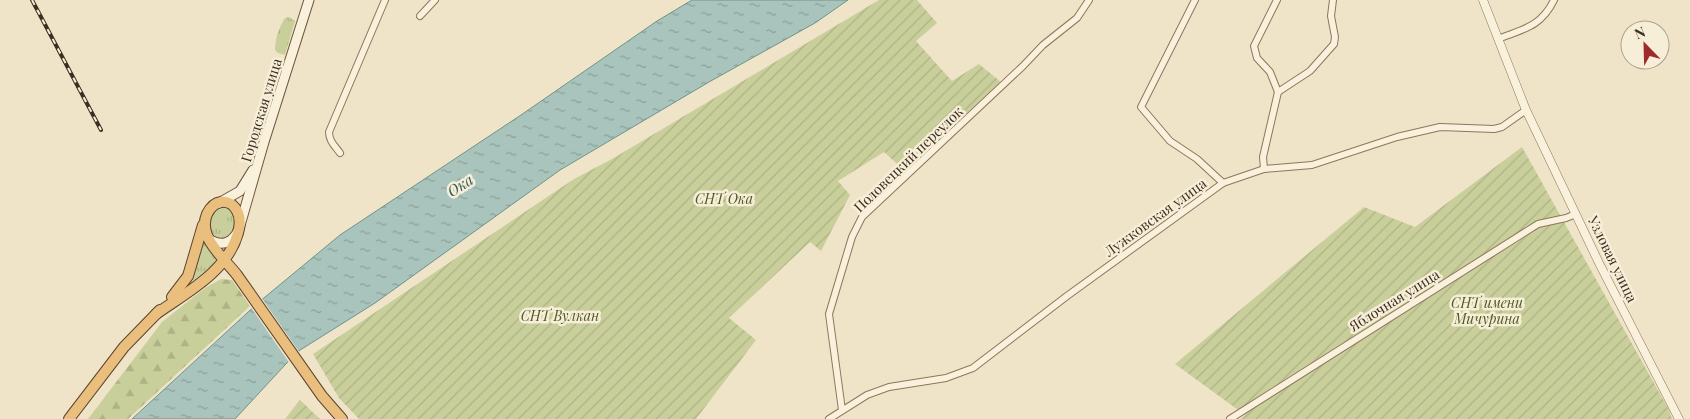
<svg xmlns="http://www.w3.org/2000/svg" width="1690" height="419" viewBox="0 0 1690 419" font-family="'Playfair Display',serif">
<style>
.grass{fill:url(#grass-tufts)}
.forest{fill:url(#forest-firs)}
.garden{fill:url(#garden-furrows)}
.water{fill:url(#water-ripples);stroke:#6f938a}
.pier{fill:#f0e4c8}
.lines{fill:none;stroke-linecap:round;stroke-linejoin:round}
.minor-casing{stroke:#8d765c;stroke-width:8}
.tertiary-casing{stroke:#8d765c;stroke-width:9}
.secondary-casing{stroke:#6f573f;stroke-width:11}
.trunk-casing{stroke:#5b4430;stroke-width:12}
.minor{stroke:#faf1dc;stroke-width:6}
.tertiary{stroke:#faf1dc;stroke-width:8}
.secondary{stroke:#faf1dc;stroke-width:9}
.trunk{stroke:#eabe7c;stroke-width:10}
.rail-casing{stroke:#3d2e20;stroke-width:4}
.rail{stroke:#f7eed8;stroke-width:2;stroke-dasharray:5.5;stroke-linecap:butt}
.labels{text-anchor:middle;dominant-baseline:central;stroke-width:5;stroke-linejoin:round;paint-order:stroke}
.street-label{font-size:14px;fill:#3d2e20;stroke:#f7eed8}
.park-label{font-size:14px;font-style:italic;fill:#4d5a26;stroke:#f7eed8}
.water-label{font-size:15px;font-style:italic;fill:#2f5d5a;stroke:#f7eed8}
</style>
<defs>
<pattern id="grass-tufts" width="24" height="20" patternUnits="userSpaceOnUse" patternTransform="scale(1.25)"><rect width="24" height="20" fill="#c9cf9b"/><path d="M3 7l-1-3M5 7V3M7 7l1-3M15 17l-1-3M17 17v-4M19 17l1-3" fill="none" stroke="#aeb285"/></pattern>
<pattern id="forest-firs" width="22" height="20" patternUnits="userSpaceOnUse" patternTransform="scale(1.25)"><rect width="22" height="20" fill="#c9cf9b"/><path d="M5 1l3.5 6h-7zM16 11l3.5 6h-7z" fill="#aeb285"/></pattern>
<pattern id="garden-furrows" width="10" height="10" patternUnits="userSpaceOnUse" patternTransform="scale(1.25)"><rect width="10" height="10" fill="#c9cf9b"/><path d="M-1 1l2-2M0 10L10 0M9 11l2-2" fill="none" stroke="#aeb285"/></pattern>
<pattern id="water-ripples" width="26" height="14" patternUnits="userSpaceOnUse" patternTransform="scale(1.25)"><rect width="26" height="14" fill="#a9c4bc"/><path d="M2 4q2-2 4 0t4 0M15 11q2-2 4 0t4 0" fill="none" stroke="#8ba098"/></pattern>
</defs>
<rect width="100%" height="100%" fill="#f0e4c8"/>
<g class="grass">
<path d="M289,17l6,4 -10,34 -7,-2 -3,-3c0,-11 4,-23 10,-32z"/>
<path d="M226,206c29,12 -11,52 -17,22 -2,-11 7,-21 17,-22z"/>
<polygon points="205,241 216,257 216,263 194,280 192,280 201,242"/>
</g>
<polygon class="forest" points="221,279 232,280 250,306 128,419 88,419 162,322 205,288"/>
<g class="garden">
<polygon points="879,0 917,0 937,23 916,41 952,81 979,64 1001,82 904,170 884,152 838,181 850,195 821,251 810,242 729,318 756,340 696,419 359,419 339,398 313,354 574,179 612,159"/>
<polygon points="1522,147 1669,410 1672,419 1240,419 1245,415 1175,364 1364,207 1415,227"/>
<polygon points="300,400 320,419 285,419"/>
</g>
<polygon class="water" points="692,0 848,0 815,23 709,82 560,170 375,303 297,352 235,419 132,419 259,302 340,235 521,115 657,21"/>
<polygon class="pier" points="261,297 300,353 290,364 250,306"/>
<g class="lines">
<defs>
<g id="minor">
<polyline points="1195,0 1141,107 1170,141 1197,159 1223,183"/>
<polyline points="420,16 435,0"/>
<path d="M1498,39c25,-10 43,-12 56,-39"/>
<polyline points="1278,92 1310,71 1334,44 1335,37 1331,16 1333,0"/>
<path d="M340,153c-5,-7 -11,-12 -11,-21l56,-132"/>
<polyline points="1264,169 1263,157 1278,92 1270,72 1257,58 1254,46 1277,0"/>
<polyline points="842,410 829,314 852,237 862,217 1023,66 1043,45 1077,18 1089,0"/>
<polyline points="829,419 867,395 889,387 946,378 973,368 1067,296 1223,183 1264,169 1312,165 1397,137 1440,127 1494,129 1502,127 1526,110"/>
<polyline points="1230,419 1538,224 1566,218 1576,214"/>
</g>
<polyline id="tertiary" points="1483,0 1526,110 1599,263 1679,419"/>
<g id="secondary">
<polyline points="219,203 240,191 253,170"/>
<path d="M208,238c13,10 25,5 31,-9l25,-87 45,-142"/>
</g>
<g id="trunk">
<polyline points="172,297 188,276 203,225"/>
<path d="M156,314c31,-22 71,-42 82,-81 2,-7 3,-15 -1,-22 -3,-6 -9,-10 -16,-9 -7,1 -11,6 -14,12 -10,23 17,44 30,61l85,121 20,23"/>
<polyline points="69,419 124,347 160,310"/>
</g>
</defs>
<use href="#minor" class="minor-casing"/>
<use href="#tertiary" class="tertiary-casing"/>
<use href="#secondary" class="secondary-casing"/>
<use href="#trunk" class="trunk-casing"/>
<use href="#minor" class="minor"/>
<use href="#tertiary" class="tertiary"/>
<use href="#secondary" class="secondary"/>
<use href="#trunk" class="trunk"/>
<defs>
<polyline id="rail" points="32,0 101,130"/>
</defs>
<use href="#rail" class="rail-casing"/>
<use href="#rail" class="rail"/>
</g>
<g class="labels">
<g class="street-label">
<text transform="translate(261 110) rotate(-73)">Городская улица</text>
<text transform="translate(908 159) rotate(-44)">Половецкий переулок</text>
<text transform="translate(1155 217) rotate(-36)">Лужковская улица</text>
<text transform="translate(1613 259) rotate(64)">Узловая улица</text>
<text transform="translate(1394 300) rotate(-32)">Яблочная улица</text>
</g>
<g class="park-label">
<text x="724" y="198">СНТ Ока</text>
<text x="1487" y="302">СНТ имени<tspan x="1487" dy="16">Мичурина</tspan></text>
<text x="560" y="315">СНТ Вулкан</text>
</g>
<g class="water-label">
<text transform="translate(460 185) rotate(-33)">Ока</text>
</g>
</g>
<g transform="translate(1645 45) rotate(337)"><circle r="24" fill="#f7eed8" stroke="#ada18e"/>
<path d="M0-4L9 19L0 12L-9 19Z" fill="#9e2a2b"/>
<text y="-8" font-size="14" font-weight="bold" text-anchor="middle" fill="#3d2e20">N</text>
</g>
</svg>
